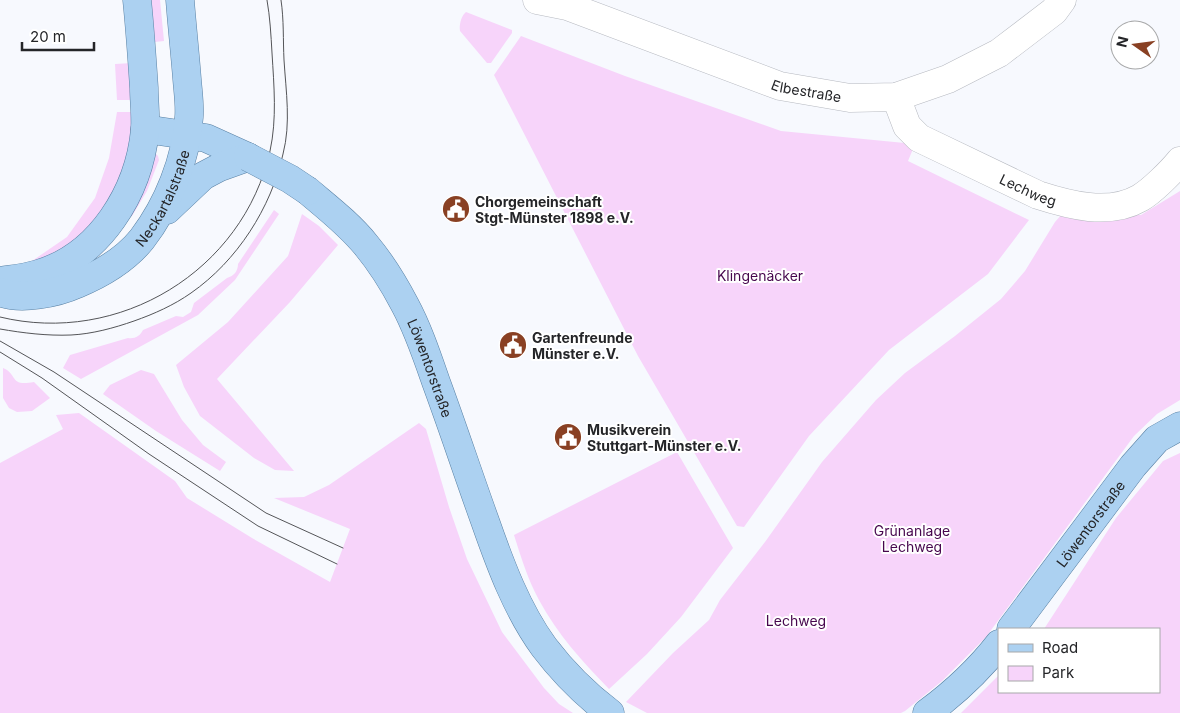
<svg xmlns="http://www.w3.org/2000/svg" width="1180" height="713" viewBox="0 0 1180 713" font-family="Inter,sans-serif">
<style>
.green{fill:#f7d4fa}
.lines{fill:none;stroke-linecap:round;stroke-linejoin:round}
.minor-casing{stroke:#b6b9c0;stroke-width:29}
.major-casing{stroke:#5981a4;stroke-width:29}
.minor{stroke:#fff;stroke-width:28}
.major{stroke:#acd1f1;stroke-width:28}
.tram{stroke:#545558;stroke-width:1}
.major-bridge-casing{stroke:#5981a4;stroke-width:29;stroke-linecap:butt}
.major-bridge{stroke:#acd1f1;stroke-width:28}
.labels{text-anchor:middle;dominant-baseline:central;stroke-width:4;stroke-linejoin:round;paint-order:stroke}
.street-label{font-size:14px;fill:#242528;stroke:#fff}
.poi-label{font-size:14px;font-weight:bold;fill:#242528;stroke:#fff;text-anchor:start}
.park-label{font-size:14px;fill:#47074e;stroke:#fff}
</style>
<rect width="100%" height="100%" fill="#f7f9fe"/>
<g class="green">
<polygon points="151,0 160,0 164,41 155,42"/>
<path d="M466,12l46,18v3l-21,30h-4l-27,-32c-1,-6 1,-15 6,-19z"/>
<polygon points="521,36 625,76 781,131 915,144 908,161 1029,220 988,274 889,350 809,436 744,527 737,526 638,356 494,75"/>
<polygon points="132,63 134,100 117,100 115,64"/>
<polygon points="117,112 135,112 125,165 110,204 75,243 35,264 32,261 67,237 95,198 109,158"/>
<polygon points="156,154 158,156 159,160 147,191 132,216 129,217 152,156"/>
<polygon points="1180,191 1180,400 1157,414 1134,436 986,637 942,681 905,711 901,713 647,713 626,702 673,653 709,620 720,600 765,542 822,462 876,400 905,373 955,336 1001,299 1025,271 1055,222 1062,214 1074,212 1141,215"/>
<path d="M274,210l5,4 -44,66 -37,35 -117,64 -18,-11 7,-13 58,-17c7,1 12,-2 15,-8l33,-14 7,1 8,-5 3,-9 33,-25c7,-2 11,-7 11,-14z"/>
<polygon points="302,214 319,226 338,245 290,302 217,379 294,471 275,470 254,458 200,416 184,387 176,365 228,322 288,256"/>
<path d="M3,368c15,6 6,19 31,14l16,16 -18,13 -15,1 -8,-4 -6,-10z"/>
<polygon points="141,370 154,374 182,420 203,445 226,462 220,471 156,431 103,394 110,385"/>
<polygon points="79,413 175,481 187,498 252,538 330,582 350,529 274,498 304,497 329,485 419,423 426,429 449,507 467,559 502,632 544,688 559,704 573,713 0,713 0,463 63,429 56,415"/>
<path d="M677,452l56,96 -52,69 -34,37 -38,35c-27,-28 -51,-54 -70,-89 -11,-20 -18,-43 -25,-65z"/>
<polygon points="1180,453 1180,713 961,713 999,675 999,692 1159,692 1159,629 1044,629 1116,518 1163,461"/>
</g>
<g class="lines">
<defs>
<g id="minor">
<path id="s1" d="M537,0l30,6 213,80 70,12 46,-1 52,-18 51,-26 55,-42 8,-11"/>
<path id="s2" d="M896,97l11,29 12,12 119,57c31,10 71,21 102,3 12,-7 31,-26 40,-37"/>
</g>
<g id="major">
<polyline points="145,129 206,138 248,157"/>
<path id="s3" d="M308,191c20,17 41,33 58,54 15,18 28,39 39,60 13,24 22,51 31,77 17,46 32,92 49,139 15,43 32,89 59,126 19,25 41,47 66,66"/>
<polyline points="167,210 203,176 220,167 248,157"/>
<path d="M0,281c13,-2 25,-3 38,-7 62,-18 101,-82 107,-144 1,-14 -1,-29 -1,-42 -2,-30 -4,-59 -7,-88"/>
<path id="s4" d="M0,292c20,9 57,1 77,-8 24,-10 49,-25 65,-45 26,-34 44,-79 47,-122 1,-12 -1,-25 -2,-38 -2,-26 -5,-53 -7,-79"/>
<path id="s5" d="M1011,629l122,-163 24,-27 23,-13"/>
<path d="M927,713c27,-20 51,-42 72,-69"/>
</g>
</defs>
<use href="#minor" class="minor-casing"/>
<use href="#major" class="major-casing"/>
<use href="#minor" class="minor"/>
<use href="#major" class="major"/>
<g class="tram">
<path d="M0,317c119,29 243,-46 270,-166 7,-32 4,-65 2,-98 -1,-18 -2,-36 -5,-53"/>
<path d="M0,329c23,4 47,7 71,6 21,-1 43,-7 63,-14 20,-7 40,-16 57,-28 46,-32 80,-85 92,-139 8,-31 3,-62 1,-94 -1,-20 0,-40 -3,-60"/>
<polyline points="0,341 54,372 266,513 343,548"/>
<polyline points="0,352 42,378 149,454 258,526 337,564"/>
</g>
<defs>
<polyline id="major-bridge" points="248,157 290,179 308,191"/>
</defs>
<use href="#major-bridge" class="major-bridge-casing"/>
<use href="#major-bridge" class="major-bridge"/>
</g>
<defs>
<symbol id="civic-disc" viewBox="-11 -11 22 22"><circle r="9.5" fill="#894023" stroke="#fff"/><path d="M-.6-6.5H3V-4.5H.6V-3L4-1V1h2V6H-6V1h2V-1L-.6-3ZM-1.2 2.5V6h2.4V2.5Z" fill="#fff"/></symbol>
</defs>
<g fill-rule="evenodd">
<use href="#civic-disc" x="440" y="193" width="32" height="32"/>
<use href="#civic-disc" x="497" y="329" width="32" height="32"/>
<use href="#civic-disc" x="552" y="421" width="32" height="32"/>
</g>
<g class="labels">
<g class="street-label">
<text stroke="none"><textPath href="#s1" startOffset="285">Elbestraße</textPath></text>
<text stroke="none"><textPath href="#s2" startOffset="169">Lechweg</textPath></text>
<text stroke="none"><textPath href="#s4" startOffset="205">Neckartalstraße</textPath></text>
<text stroke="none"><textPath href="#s3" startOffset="219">Löwentorstraße</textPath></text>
<text stroke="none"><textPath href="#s5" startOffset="132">Löwentorstraße</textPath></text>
</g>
<g class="poi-label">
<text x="475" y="201">Chorgemeinschaft<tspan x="475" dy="16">Stgt-Münster 1898 e.V.</tspan></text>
<text x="532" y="337">Gartenfreunde<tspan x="532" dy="16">Münster e.V.</tspan></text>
<text x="587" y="429">Musikverein<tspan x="587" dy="16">Stuttgart-Münster e.V.</tspan></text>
</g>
<g class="park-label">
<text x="760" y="275">Klingenäcker</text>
<text x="912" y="530">Grünanlage<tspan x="912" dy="16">Lechweg</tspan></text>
<text x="796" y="620">Lechweg</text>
</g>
</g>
<rect x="998" y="628" width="162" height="65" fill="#ffffff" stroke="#a7a8a9"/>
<rect x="1008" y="644" width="25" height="8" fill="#acd1f1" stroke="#a7a8a9"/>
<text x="1042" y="653" font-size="15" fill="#242528">Road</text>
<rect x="1008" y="666" width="25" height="15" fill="#f7d4fa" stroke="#a7a8a9"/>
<text x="1042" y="678" font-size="15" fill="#242528">Park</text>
<g transform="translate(1135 45) rotate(284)"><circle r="24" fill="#ffffff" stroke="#a7a8a9"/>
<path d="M0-4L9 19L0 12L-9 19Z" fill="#894023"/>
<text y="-8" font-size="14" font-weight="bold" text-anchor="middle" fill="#242528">N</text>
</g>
<path d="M22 42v8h72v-8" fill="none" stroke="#242528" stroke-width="2.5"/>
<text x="30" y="42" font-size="15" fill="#242528" stroke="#ffffff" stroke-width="4" paint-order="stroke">20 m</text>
</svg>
